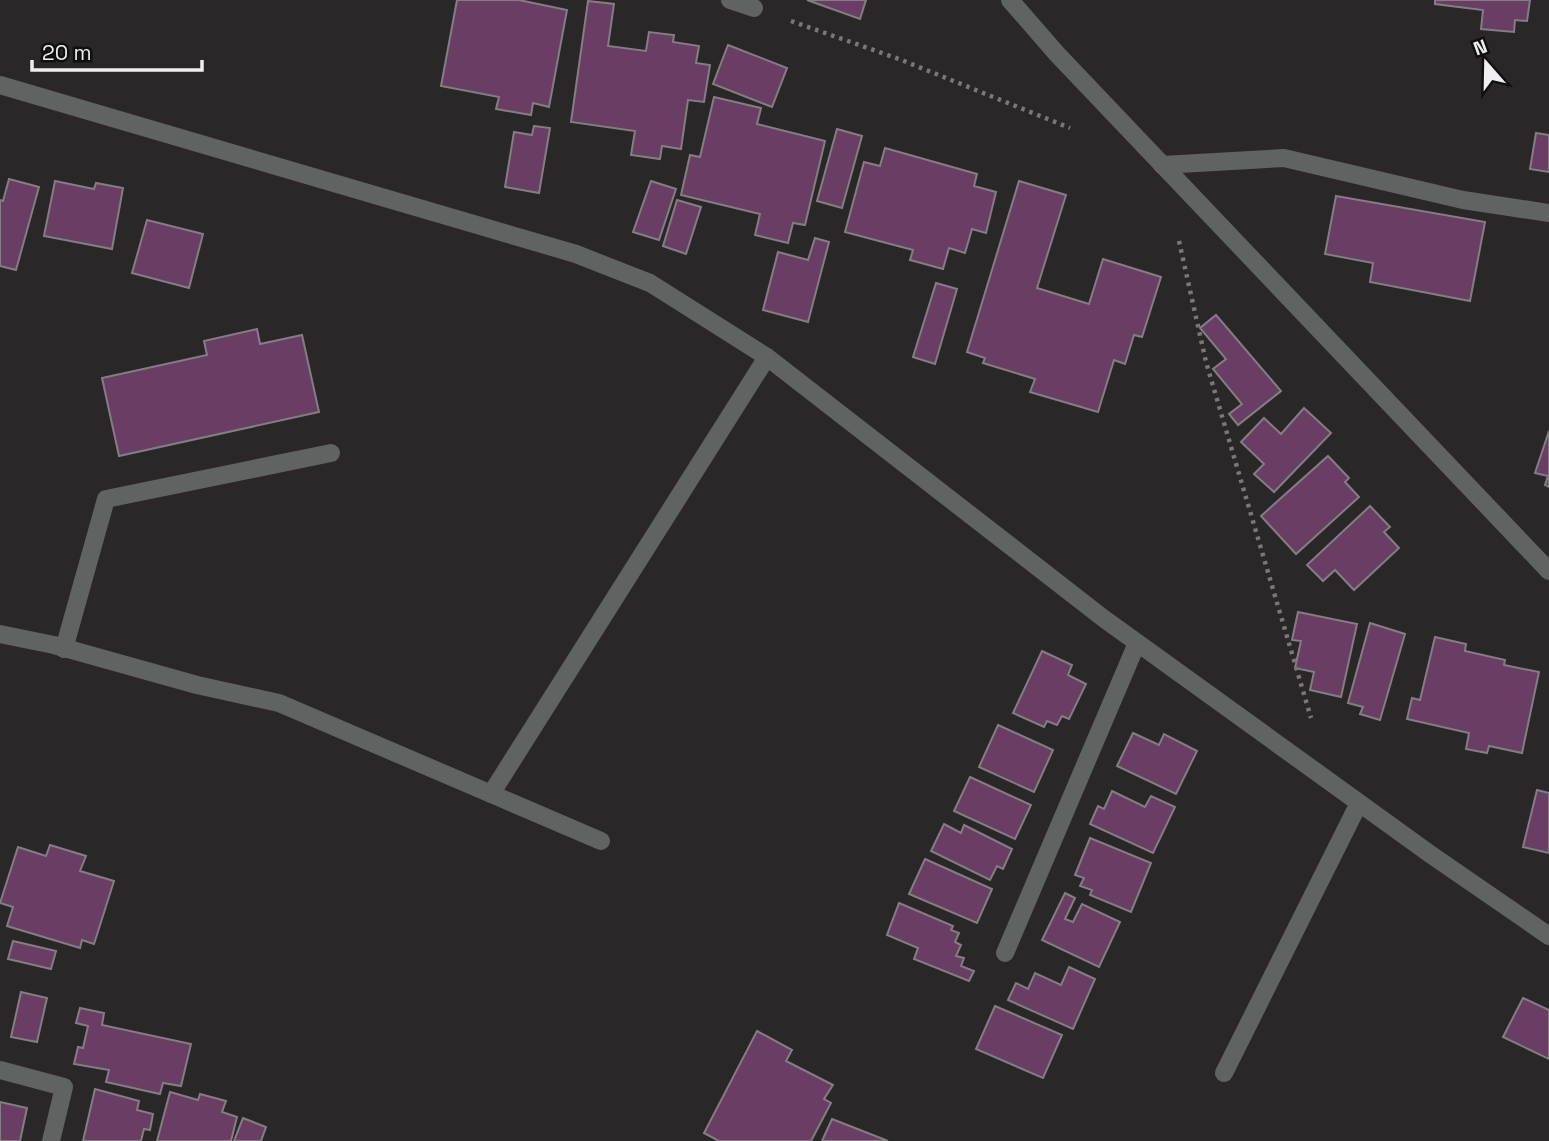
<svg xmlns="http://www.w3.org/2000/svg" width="1549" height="1141" viewBox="0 0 1549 1141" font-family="'Space Grotesk',sans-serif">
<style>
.building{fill:#6a3d65;stroke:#827e81;stroke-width:2}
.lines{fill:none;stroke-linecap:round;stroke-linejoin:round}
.path{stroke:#7a7779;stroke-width:4.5;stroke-dasharray:3.5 5;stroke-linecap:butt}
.minor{stroke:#616362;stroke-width:18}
.tertiary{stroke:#616362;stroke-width:18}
</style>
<rect width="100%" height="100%" fill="#2a2729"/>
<g class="building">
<polygon points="457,0 519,0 567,10 549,107 533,103 531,115 496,109 499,97 441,86"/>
<polygon points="807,0 866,0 860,19"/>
<polygon points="1435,0 1530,0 1527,21 1515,20 1514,32 1481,29 1483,10 1435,4"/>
<polygon points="588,1 614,4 608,46 646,51 649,32 674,35 673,42 699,46 696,63 710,65 704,102 688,100 681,149 662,146 660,159 631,155 635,131 571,122"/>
<polygon points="728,45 787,68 772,107 713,84"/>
<polygon points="714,97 761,108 757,124 825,141 805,225 793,223 788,243 755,235 760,214 681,195 690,155 700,157"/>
<polygon points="534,126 550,128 539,193 505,187 514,132 532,135"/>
<polygon points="837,129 862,136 842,208 817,201"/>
<polygon points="1536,133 1549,135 1549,172 1530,169"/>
<polygon points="885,148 977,174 974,186 996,192 986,233 972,229 965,253 949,248 943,269 910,260 913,250 845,232 864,162 880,166"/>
<polygon points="9,179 39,187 16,270 0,266 0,200 3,201"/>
<polygon points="55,181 94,189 96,183 123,188 112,249 44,236"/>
<polygon points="651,181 676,189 659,240 633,232"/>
<polygon points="1019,181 1066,195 1037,288 1089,304 1103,259 1161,277 1142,337 1134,335 1125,364 1114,360 1098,412 1030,392 1035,379 983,363 985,358 967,352"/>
<polygon points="1336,196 1485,222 1470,301 1370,282 1373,263 1325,254"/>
<polygon points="677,200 701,207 686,254 663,246"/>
<polygon points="147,220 203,234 189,288 132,273"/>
<polygon points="815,238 829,242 808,322 763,310 778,252 808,260"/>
<polygon points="936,283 957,289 935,364 913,357"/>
<polygon points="1216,315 1281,391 1238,425 1229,414 1242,404 1213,369 1226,359 1200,328"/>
<polygon points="257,329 260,344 302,335 319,412 119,456 102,378 207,355 204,341"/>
<polygon points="1304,408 1331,433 1274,492 1254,474 1264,464 1241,442 1264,418 1281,434"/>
<polygon points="1549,431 1549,487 1545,485 1548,476 1535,473"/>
<polygon points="1328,456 1349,478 1345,482 1359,497 1296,554 1261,516"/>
<polygon points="1370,506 1390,527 1384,532 1399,548 1354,590 1335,570 1323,581 1307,565"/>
<polygon points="1298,612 1357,624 1341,697 1310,690 1314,672 1295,668 1301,641 1292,640"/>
<polygon points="1370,623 1405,634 1380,720 1360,714 1363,707 1348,703"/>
<polygon points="1435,637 1466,644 1465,651 1505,660 1504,665 1539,672 1522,753 1489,746 1487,753 1466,749 1469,733 1407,719 1412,698 1420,700"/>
<polygon points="1042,651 1072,665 1068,675 1086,684 1069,719 1062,716 1057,725 1047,721 1044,727 1013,713"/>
<polygon points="998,725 1053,750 1034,792 979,767"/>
<polygon points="1133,733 1159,745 1164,734 1197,751 1176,794 1117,766"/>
<polygon points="970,777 1031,805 1015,839 954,811"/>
<polygon points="1537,790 1549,793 1549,853 1523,847"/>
<polygon points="1112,791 1145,807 1151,796 1175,807 1153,853 1090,824 1098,806 1104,809"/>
<polygon points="944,824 961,833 964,825 1012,849 1003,869 997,866 990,880 931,851"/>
<polygon points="1090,838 1151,863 1131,912 1090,895 1092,890 1080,886 1084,878 1075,875"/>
<polygon points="50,845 86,856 80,871 114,881 94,944 82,940 80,948 7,926 13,907 0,903 18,847 46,856"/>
<polygon points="925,859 992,889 977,923 909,894"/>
<polygon points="1065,893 1075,898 1065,919 1073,922 1082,904 1120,922 1099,967 1042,940"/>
<polygon points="899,903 953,926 951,930 959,933 955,942 961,945 956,956 964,958 961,966 974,971 969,981 914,959 918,948 887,935"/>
<polygon points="13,941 56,951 51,969 8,959"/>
<polygon points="1069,967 1095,979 1073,1029 1008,1000 1016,983 1028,989 1035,973 1061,985"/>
<polygon points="21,992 47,998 37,1042 11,1037"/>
<polygon points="1523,998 1549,1010 1549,1059 1503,1037"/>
<polygon points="995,1006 1062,1035 1043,1078 976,1049"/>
<polygon points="80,1008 104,1013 102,1025 191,1044 181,1086 163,1083 160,1094 106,1082 109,1070 74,1064 78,1047 83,1048 88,1026 76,1023"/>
<polygon points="757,1031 792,1050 786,1061 833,1085 824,1099 831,1103 811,1141 719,1141 704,1133"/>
<polygon points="95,1089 139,1101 137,1110 153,1114 150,1130 144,1129 141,1141 83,1141"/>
<polygon points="170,1092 198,1100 200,1094 226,1101 222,1112 237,1117 231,1141 157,1141"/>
<polygon points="0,1102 27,1108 20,1141 0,1141"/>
<polygon points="243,1118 266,1127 261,1141 234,1141"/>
<polygon points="832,1119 888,1141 822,1141"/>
</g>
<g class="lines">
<g class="path">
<polyline points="791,21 899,59 1070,128"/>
<polyline points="1179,241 1206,362 1311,718"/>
</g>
<g class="minor">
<polyline points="730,0 754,8"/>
<polyline points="0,85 576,254 650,283 767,357 1103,618 1430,854 1549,936"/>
<polyline points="1162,165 1284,158 1463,200 1549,213"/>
<polyline points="0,634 54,645 197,685 279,703 601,841"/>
<polyline points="64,649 106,499 331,453"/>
<polyline points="491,794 767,357"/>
<polyline points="1005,953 1137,643"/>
<polyline points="0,1070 64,1087 51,1141"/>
<polyline points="1224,1073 1359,803"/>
</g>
<polyline class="tertiary" points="1010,0 1057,54 1549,571"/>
</g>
<g transform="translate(1486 63) rotate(340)" stroke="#111011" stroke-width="5" paint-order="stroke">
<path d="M0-5L12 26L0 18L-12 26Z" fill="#f0eef0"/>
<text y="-10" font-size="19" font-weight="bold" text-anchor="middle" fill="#f0eef0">N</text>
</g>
<path d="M32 60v10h170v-10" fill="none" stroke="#f0eef0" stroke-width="3.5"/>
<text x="42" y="60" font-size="21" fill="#f0eef0" stroke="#111011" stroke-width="5" paint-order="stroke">20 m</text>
</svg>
